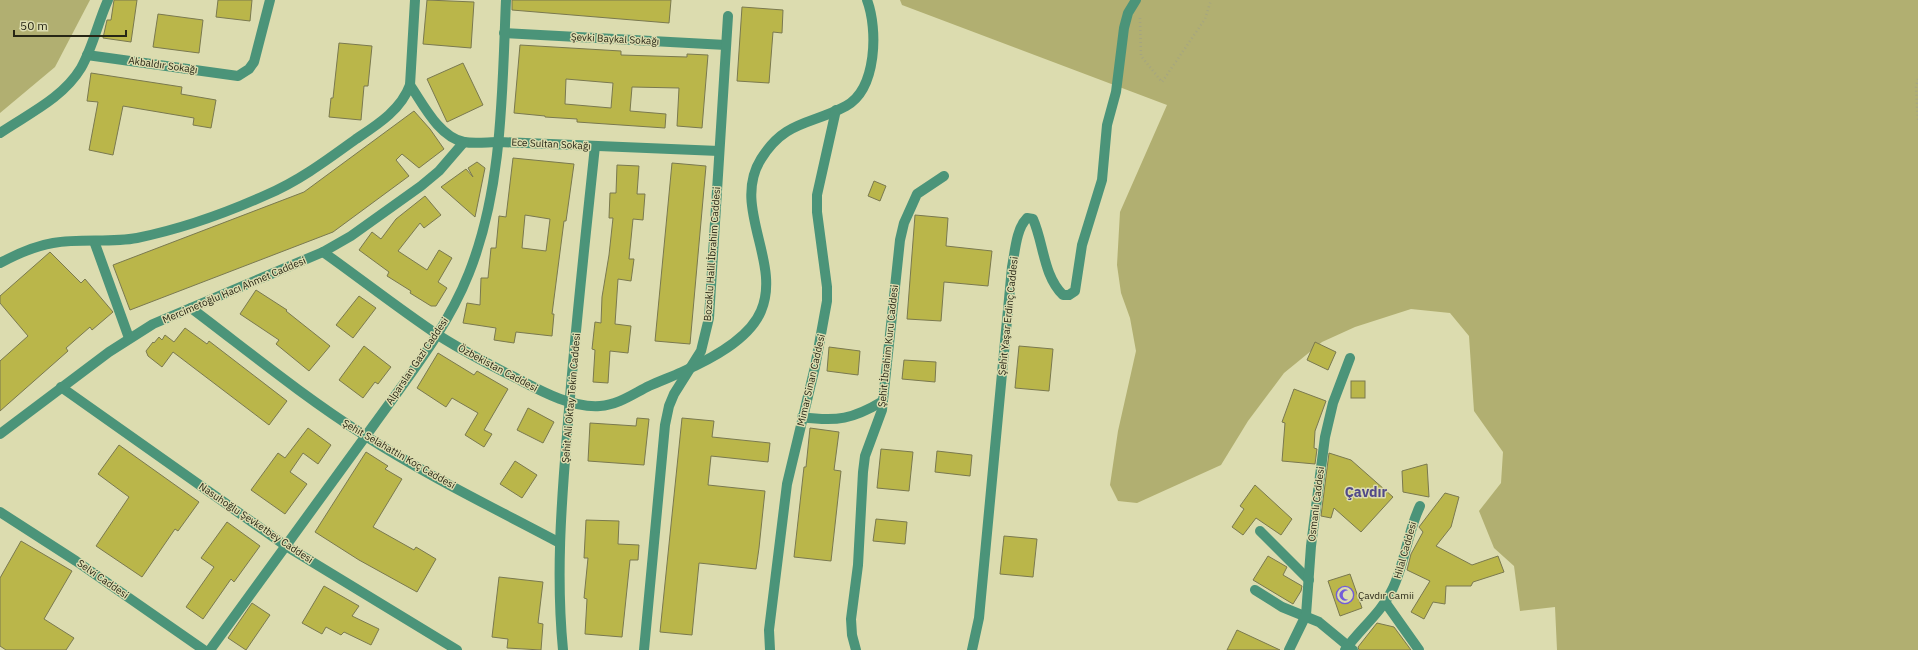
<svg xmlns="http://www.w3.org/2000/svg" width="1918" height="650" viewBox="0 0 1918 650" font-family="'IBM Plex Sans',sans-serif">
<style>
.green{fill:#b1af71}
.building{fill:#bab64a;stroke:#7a794f;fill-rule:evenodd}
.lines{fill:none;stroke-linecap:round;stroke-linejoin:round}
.path{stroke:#a5a580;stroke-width:2.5;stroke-dasharray:1 3;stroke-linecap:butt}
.minor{stroke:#4b9479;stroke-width:10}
.labels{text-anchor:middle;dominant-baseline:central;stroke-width:3;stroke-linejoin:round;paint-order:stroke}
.street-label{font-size:10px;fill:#272615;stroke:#dcdcaf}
.poi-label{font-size:10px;fill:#272615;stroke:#dcdcaf;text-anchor:start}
.district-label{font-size:14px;font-weight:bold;fill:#514988;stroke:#dcdcaf}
</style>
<rect width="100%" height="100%" fill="#dcdcaf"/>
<g class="green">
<polygon points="0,0 90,0 55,67 0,113"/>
<polygon points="900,0 1918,0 1918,650 1557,650 1555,607 1520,611 1514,566 1494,548 1479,511 1501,483 1503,452 1474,411 1469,336 1450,313 1411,309 1355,327 1322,342 1284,373 1248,421 1221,465 1137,503 1118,501 1110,485 1118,431 1136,351 1130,318 1121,293 1117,265 1120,212 1167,105 902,5"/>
</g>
<g class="building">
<polygon points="114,0 137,0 131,42 103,38 107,20 111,20"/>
<polygon points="218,0 252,0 250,21 216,17"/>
<polygon points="427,0 474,2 471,48 423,44"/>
<polygon points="512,0 671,0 669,23 512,10"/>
<polygon points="742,7 783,10 782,33 773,32 769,83 737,81"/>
<polygon points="158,14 203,20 199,53 153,47"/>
<polygon points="339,43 372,46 368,86 364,86 361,120 329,117 331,98 333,98"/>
<path d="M520,45l101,6v4l66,2v-3l21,1 -6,73 -25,-2 2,-38 -47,-1 -2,24 36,3 -1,14 -88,-6v-3l-32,-2v-1l-31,-3zM566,79l47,4 -2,25 -46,-4z"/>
<polygon points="463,63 483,105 447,122 427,79"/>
<polygon points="91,73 182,87 181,94 216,100 211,128 193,125 194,118 123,106 113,155 89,150 98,102 87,101"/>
<polygon points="414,111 430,129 444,149 419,168 402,154 396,160 409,176 333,232 130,310 113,265 304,192"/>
<path d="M513,158l61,6 -8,57h-2l-12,93h2l-2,22 -36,-4 -2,11 -20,-3 2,-12 -33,-5 4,-20 13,2 1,-27h7l3,-30h5l3,-32 7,1zM525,215l25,4 -4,32 -24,-3z"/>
<polygon points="477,162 485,168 475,217 441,187 466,169 473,177 468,168"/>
<polygon points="672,163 706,166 690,344 655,341"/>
<polygon points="617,165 639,166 637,194 645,194 643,220 633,219 629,259 634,259 631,281 618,279 615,324 631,326 628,353 610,351 608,383 593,382 595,350 592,349 595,322 601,323 602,297 609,255 613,218 609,218 610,193 616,193"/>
<polygon points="874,181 886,186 880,201 868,196"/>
<polygon points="425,196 441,215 424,228 420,223 398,251 427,270 439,250 452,258 438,282 447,288 436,306 431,306 410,293 411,291 387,276 389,272 359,250 372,232 381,239 396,219"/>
<polygon points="915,215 948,218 946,246 992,251 988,286 944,282 941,321 907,319"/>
<polygon points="50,252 81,283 85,279 113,312 92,330 90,327 66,348 68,351 0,411 0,361 28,336 0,303 0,296"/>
<polygon points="256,290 287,310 286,311 330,346 309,371 276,344 279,340 240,314"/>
<polygon points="359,296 376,308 353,338 336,325"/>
<polygon points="185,328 207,344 209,341 287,401 269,425 173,352 162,367 148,356 146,351 153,342 154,343 159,337 162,340 165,335 174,342"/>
<polygon points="1315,342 1336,352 1328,370 1307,360"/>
<polygon points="364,346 391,367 378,384 375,382 363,398 339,380"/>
<polygon points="1019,346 1053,349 1049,391 1015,388"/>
<polygon points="829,347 860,351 858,375 827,371"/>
<polygon points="438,353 474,375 477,371 508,389 484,430 492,434 484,447 465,435 478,413 452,398 446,407 417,388"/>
<polygon points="904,360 936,362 935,382 902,379"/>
<rect x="1351" y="381" width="14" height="17"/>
<polygon points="1294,389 1326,401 1315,431 1314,448 1317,449 1315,464 1282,461 1285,423 1282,422"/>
<polygon points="528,408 554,422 543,443 517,430"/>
<polygon points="637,418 649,419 644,465 588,461 590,423 636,426"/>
<polygon points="682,418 714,421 712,437 770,443 768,462 711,456 708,485 765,491 759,548 756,569 699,563 692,635 660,632"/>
<polygon points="308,428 331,445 318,464 303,453 290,472 307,484 285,514 251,490 278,453 285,458"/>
<polygon points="810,428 839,432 834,470 841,471 831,561 794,557 804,467 806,467"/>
<polygon points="119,445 199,502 178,531 175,529 142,577 96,546 129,497 98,474"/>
<polygon points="881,449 913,452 909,491 877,488"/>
<polygon points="937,451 972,455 970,476 935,472"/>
<polygon points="366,452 388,466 385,469 402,479 373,527 414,550 416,547 436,559 417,592 359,560 315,532"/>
<polygon points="1329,453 1351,460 1393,497 1361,532 1334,508 1331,518 1321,516"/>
<polygon points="515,461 537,475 522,498 500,484"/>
<polygon points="1427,464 1429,497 1403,492 1402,471"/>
<polygon points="1255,485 1292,519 1281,535 1256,518 1243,535 1232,527 1244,509 1240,506"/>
<polygon points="1445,493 1459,497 1451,527 1436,546 1472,565 1498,556 1504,572 1473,582 1471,586 1446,586 1445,604 1433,602 1424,619 1411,612 1430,581 1407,570 1411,554 1423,532 1419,527"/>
<polygon points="876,519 907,522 905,544 873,541"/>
<polygon points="586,520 619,521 618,544 639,545 638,560 630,560 622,637 585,634 587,599 584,598 588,558 584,558"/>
<polygon points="227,522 260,546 234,582 231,579 203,619 186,607 214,567 201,558"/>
<polygon points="1004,536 1037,539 1033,577 1000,574"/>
<polygon points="21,541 72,571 44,619 74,638 66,650 6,650 0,646 0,578"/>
<polygon points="1268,556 1287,567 1283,575 1302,586 1301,591 1293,604 1253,580"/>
<polygon points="1350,574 1362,608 1340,616 1328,581"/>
<polygon points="499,577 543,582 538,623 543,624 541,650 507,648 508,639 492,637"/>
<polygon points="324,586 359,606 352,616 379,629 371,645 344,632 341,635 326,627 322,634 302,623"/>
<polygon points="252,603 270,615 246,650 228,638"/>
<polygon points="1377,623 1394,627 1411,650 1359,650 1358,647"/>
<polygon points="1237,630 1280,650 1227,650"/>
</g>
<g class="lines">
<g class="path">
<polyline points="1140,18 1141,56 1162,82 1205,19 1211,0"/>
<polyline points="1918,79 1916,87 1918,120"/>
</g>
<g class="minor">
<polyline points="504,33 726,45"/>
<polyline points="87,55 238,76 249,69 254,62 270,0"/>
<path d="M410,85c13,19 29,52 54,57 11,2 24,0 35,0l220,9"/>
<path d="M0,133c28,-19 63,-35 81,-65 12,-21 17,-46 27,-68"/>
<polyline points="94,241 129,338"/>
<path d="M323,252c38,27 76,57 115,83 25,16 52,30 78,43 25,13 55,30 84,28 18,-1 33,-12 49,-20 11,-5 22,-9 33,-14 27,-12 67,-32 79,-61 21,-49 -30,-104 0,-152 24,-39 50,-34 85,-53 31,-17 32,-77 21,-106"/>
<path d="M0,263c17,-9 34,-17 53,-20 28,-5 57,0 84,-5 44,-9 89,-25 129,-43 33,-14 61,-35 90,-56 21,-14 45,-29 54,-54l5,-85"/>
<path d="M191,308c57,43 113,89 173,127 62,40 130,73 196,108"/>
<polyline points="61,387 286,546 457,650"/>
<path d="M802,417c35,5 51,2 81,-16"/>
<polyline points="0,434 109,352 153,324 323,252 351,236 421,186 439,171 464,142"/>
<polyline points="0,512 76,561 204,650"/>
<polyline points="1260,531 1309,580"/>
<polyline points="1255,590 1282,607 1319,622 1353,650"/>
<polyline points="1385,602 1419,650"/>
<path d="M210,650c54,-75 109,-149 163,-224 35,-49 74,-97 96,-153 34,-86 33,-182 37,-273"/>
<path d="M563,650c-7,-72 -2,-143 4,-215 7,-96 18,-193 28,-289"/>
<polyline points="644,650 665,425 669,406 674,394 701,351 709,318 728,16"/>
<polyline points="770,650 769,630 787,484 815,367 827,301 827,287 817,212 817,195 836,110"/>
<polyline points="856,650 852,635 851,619 858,565 863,472 865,456 882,410 900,240 904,223 917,194 944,176"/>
<path d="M972,650l7,-32 33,-351c3,-15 4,-38 15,-49l6,1c11,25 10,56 30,76h6l6,-4 7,-46 20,-65 5,-55 9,-33 8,-64 4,-15 8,-13"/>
<polyline points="1289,650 1306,615 1311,546 1325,437 1333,403 1350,358"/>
<path d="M1345,650c14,-20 36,-37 47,-60 13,-26 15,-57 28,-84"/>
</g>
</g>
<defs>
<symbol id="mosque-ring" viewBox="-11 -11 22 22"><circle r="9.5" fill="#dcdcaf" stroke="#735dd8" stroke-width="1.5"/><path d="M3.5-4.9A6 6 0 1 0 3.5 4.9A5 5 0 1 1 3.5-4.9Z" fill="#735dd8"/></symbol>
</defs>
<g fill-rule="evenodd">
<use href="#mosque-ring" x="1335" y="585" width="20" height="20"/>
</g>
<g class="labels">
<g class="street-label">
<text transform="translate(615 39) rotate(3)">Şevki Baykal Sokağı</text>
<text transform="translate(163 65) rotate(8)">Akbaldır Sokağı</text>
<text transform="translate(551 144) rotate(3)">Ece Sultan Sokağı</text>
<text transform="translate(712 254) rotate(-86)">Bozoklu Halil İbrahim Caddesi</text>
<text transform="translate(234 290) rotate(-23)">Mercimetoğlu Hacı Ahmet Caddesi</text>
<text transform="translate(1008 316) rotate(-84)">Şehit Yaşar Erdinç Caddesi</text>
<text transform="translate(888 346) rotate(-84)">Şehit İbrahim Kuru Caddesi</text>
<text transform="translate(417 361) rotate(-56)">Alparslan Gazi Caddesi</text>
<text transform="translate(498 368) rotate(28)">Özbekistan Caddesi</text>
<text transform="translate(811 380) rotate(-77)">Mimar Sinan Caddesi</text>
<text transform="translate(571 398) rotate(-85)">Şehit Ali Oktay Tekin Caddesi</text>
<text transform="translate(399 454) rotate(30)">Şehit Selahattin Koç Caddesi</text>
<text transform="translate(1316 504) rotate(-83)">Osmanlı Caddesi</text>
<text transform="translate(256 523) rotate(34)">Nasuhoğlu Şevketbey Caddesi</text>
<text transform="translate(1405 550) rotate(-74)">Hilal Caddesi</text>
<text transform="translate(103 579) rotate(35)">Selvi Caddesi</text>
</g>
<g class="poi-label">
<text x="1358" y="595">Çavdır Camii</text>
</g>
<g class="district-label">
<text x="1366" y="492">Çavdır</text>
</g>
</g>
<path d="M14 30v6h112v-6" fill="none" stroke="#272615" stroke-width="2"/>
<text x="20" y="30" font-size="12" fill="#272615" stroke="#dcdcaf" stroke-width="3" paint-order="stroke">50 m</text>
</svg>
